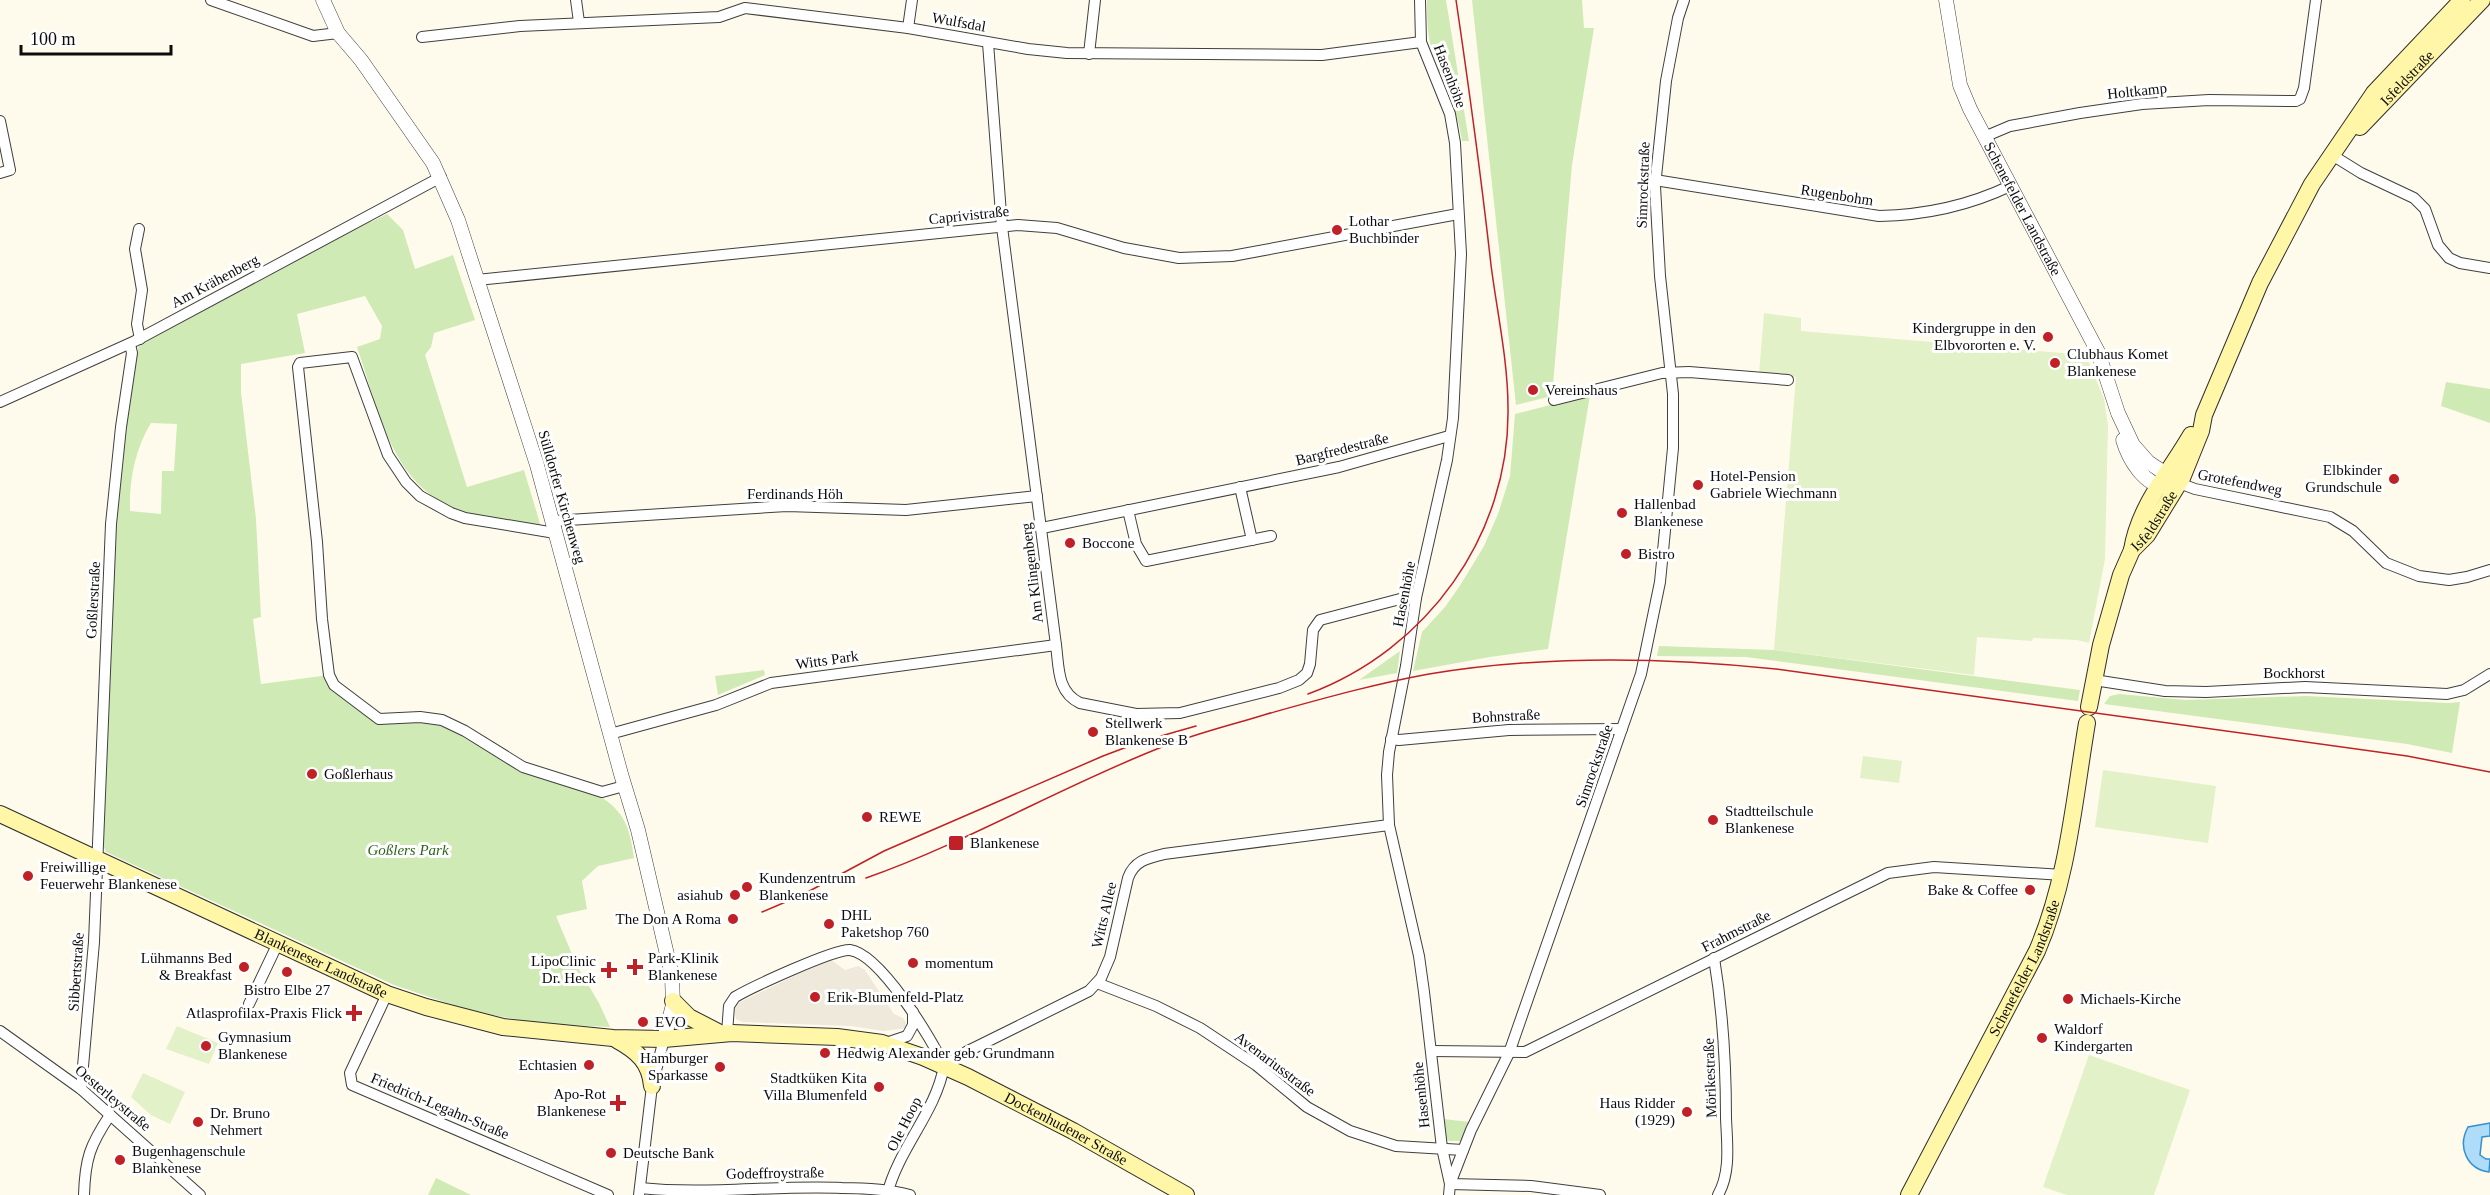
<svg xmlns="http://www.w3.org/2000/svg" width="2490" height="1195" viewBox="0 0 2490 1195" font-family="'Times New Roman',serif">
<style>
.green{fill:#d0eab5;fill-rule:evenodd}
.pitch{fill:#e2f1c7}
.plaza{fill:#eee9db}
.water{fill:#afdcf8;stroke:#3491d0;stroke-width:1.5}
.lines{fill:none;stroke-linecap:round;stroke-linejoin:round}
.minor-casing{stroke:#3f3f3f;stroke-width:12}
.tertiary-casing{stroke:#3f3f3f;stroke-width:15}
.secondary-casing{stroke:#2e2e2e;stroke-width:18}
.minor{stroke:#fff;stroke-width:10}
.tertiary{stroke:#fff;stroke-width:14}
.secondary{stroke:#fff6a7;stroke-width:16}
.tram{stroke:#bf2127;stroke-width:1.5}
.poi-dot{fill:#bf2127;stroke:#fff;stroke-width:2}
.labels{text-anchor:middle;dominant-baseline:central;stroke-width:6;stroke-linejoin:round;paint-order:stroke}
.street-label{font-size:15px;fill:#0c0c0c;stroke:#fff}
.poi-label{font-size:15px;fill:#0c0c0c;stroke:#fff;text-anchor:start}
.park-label{font-size:15px;font-style:italic;fill:#2a651b;stroke:#fff}
</style>
<rect width="100%" height="100%" fill="#fffbec"/>
<g class="green">
<path d="M1427,0h19l23,141h-7c-4,-33 -22,-62 -31,-94 -4,-15 -4,-31 -4,-47z"/>
<polygon points="1472,0 1582,0 1584,28 1594,28 1572,165 1552,396 1516,405"/>
<path d="M387,214l16,16 12,39 38,-14 22,65 -41,13 -3,14 -6,8 42,132 57,-17 17,57c-26,-5 -55,-8 -81,-17 -69,-23 -82,-103 -103,-163l23,-8 2,-13 -17,-30 -68,18 8,39 -64,11v28l15,127 5,98 -8,2 8,65 68,-9 50,44 59,5 161,72c26,15 31,33 35,62l-36,8 -16,15 5,28 -31,7 21,50 22,37 11,24 -66,-3 -70,-12 -80,-27 -288,-133 -3,-7 13,-378 23,-123 231,-124 1,2zM151,423l26,1 -3,47h-12l-1,43 -31,-3c-1,-30 5,-62 21,-88z"/>
<polygon points="2446,382 2490,389 2490,423 2441,406"/>
<polygon points="1590,395 1548,649 1490,657 1413,671 1422,632 1445,607 1461,584 1484,546 1498,514 1510,476 1515,414"/>
<polygon points="1659,646 1774,650 2080,690 2078,701 1746,657 1657,656"/>
<polygon points="1400,651 1397,673 1359,680"/>
<polygon points="764,670 765,675 718,695 715,676"/>
<polygon points="2119,694 2185,700 2306,696 2448,703 2460,702 2452,753 2407,744 2104,704 2110,696"/>
<polygon points="1443,1119 1470,1122 1462,1141 1449,1141 1445,1138"/>
<polygon points="436,1178 471,1195 428,1195"/>
</g>
<g class="pitch">
<polygon points="1764,313 1801,318 1801,331 2086,355 2104,399 2108,425 2105,559 2089,643 2077,640 2033,638 2032,641 1977,637 1974,675 1774,650 1796,377 1759,374"/>
<polygon points="1863,756 1902,761 1899,783 1860,778"/>
<polygon points="2103,770 2216,786 2208,843 2095,827"/>
<polygon points="177,1026 218,1043 209,1064 166,1049"/>
<polygon points="2089,1055 2190,1090 2154,1195 2067,1195 2043,1187"/>
<polygon points="143,1073 185,1092 170,1124 151,1115 131,1097"/>
</g>
<polygon class="plaza" points="830,959 845,970 858,966 865,970 894,1014 903,1018 907,1024 906,1028 883,1031 851,1026 742,1022 736,1019 734,1008 738,1003"/>
<path class="water" d="M2490,1123v13l-8,1 -2,18 6,4h4l-1,13c-22,-3 -32,-25 -21,-45z"/>
<g class="lines">
<defs>
<g id="minor">
<polyline points="211,0 313,36 338,33"/>
<polyline points="576,0 579,22"/>
<polyline points="1420,0 1421,42 1450,114 1455,143 1461,254 1453,418 1447,460 1416,598 1406,666 1389,752 1387,775 1389,825 1419,956 1424,992 1442,1148 1450,1184 1449,1195"/>
<polyline points="908,28 912,0"/>
<polyline points="422,37 520,26 719,17 745,8 908,28 1028,49 1067,53 1322,55 1421,42"/>
<path d="M988,43l14,184 54,418c3,23 1,47 24,58l56,11 44,-1 99,-25 20,-8 8,-7 3,-9 3,-34 7,-10 80,-21 16,-1"/>
<polyline points="1089,54 1095,0"/>
<polyline points="0,121 10,170 0,173"/>
<polyline points="1984,137 2010,126 2080,113 2142,104 2209,100 2296,101 2300,99 2304,88 2316,0"/>
<polyline points="2332,155 2361,173 2414,198 2425,209 2438,245 2449,258 2460,263 2490,268"/>
<path d="M1655,180l224,36c47,-1 89,-10 131,-30"/>
<polyline points="139,229 135,249 142,290 137,324 140,339"/>
<polyline points="477,280 1018,225 1057,228 1124,248 1179,258 1232,256 1458,214"/>
<polyline points="1554,400 1662,373 1689,372 1788,380"/>
<polyline points="0,402 135,341 441,177"/>
<polyline points="2179,483 2195,489 2330,517 2353,531 2386,563 2419,576 2449,580 2467,577 2490,570"/>
<polyline points="1240,487 1252,540"/>
<polyline points="1128,510 1136,544 1146,561 1271,536"/>
<polyline points="553,521 787,506 906,510 1037,496"/>
<polyline points="1042,528 1339,467 1449,436"/>
<polyline points="555,533 465,518 451,513 420,496 406,482 388,455 352,357 300,363 298,367 317,542 322,619 329,675 334,685 379,719 420,717 442,720 465,731 523,767 602,792 624,786"/>
<polyline points="2094,680 2165,691 2206,692 2305,687 2447,694 2464,690 2490,674"/>
<polyline points="610,734 716,705 771,683 1056,645"/>
<polyline points="1391,739 1399,740 1509,730 1622,729"/>
<path d="M1714,958c9,54 12,106 12,160 1,26 5,54 -8,77"/>
<polyline points="1097,983 1156,1006 1200,1028 1256,1065 1307,1107 1350,1131 1396,1146 1463,1150"/>
<polyline points="387,994 350,1073 352,1085 608,1195"/>
<polyline points="249,1004 278,943"/>
<polyline points="0,1031 81,1089 200,1195"/>
<path d="M727,1033l2,-27 6,-9c17,-10 99,-48 115,-47 30,4 82,89 94,116"/>
<polyline points="886,1043 907,1036 913,1025 913,1012"/>
<polyline points="1431,1051 1525,1052 1888,873 1934,867 2063,875"/>
<path d="M944,1066l22,-14 123,-61 12,-13 9,-21 18,-79c6,-17 19,-20 36,-24l225,-29"/>
<polyline points="81,1089 94,942 111,524 121,427 132,353 130,344"/>
<polyline points="1450,1184 1471,1130 1509,1053 1641,674 1660,582 1673,448 1673,394 1660,276 1655,186 1666,81 1678,18 1684,0"/>
<polyline points="1450,1184 1531,1186 1600,1195"/>
<path d="M640,1188c66,7 134,-3 202,0 23,0 45,1 68,7"/>
<path d="M84,1195c1,-36 6,-50 26,-80"/>
<polyline points="639,1195 652,1086 664,1039"/>
<path d="M887,1195c11,-46 49,-83 57,-129"/>
</g>
<g id="tertiary">
<polyline points="323,0 338,33 361,60 433,163 458,220 537,465 621,774 638,830 672,976 673,1005 664,1039"/>
<path id="s1" d="M1946,0l14,85 10,24 128,243 20,61 15,32 15,17 27,18"/>
<path d="M2123,440c6,20 21,45 43,47"/>
</g>
<g id="secondary">
<path id="s2" d="M2360,127l122,-127"/>
<path d="M2132,550c7,-44 37,-77 59,-115"/>
<path id="s3" d="M2089,707l12,-62 20,-70 11,-25 15,-15 35,-57 19,-47 3,-16 56,-132 52,-99 62,-91 88,-93"/>
<path id="s4" d="M0,814l299,139 88,41 39,13 77,20 110,11 51,1 68,-6 105,4 45,6 41,14 45,20 105,54 113,64"/>
<polyline points="673,1001 689,1017 720,1033"/>
<path d="M617,1040c20,11 33,22 35,46"/>
<path id="s5" d="M1909,1195l128,-244c31,-72 37,-151 50,-228"/>
</g>
</defs>
<use href="#minor" class="minor-casing"/>
<use href="#tertiary" class="tertiary-casing"/>
<use href="#secondary" class="secondary-casing"/>
<use href="#minor" class="minor"/>
<use href="#tertiary" class="tertiary"/>
<use href="#secondary" class="secondary"/>
<g class="tram">
<path d="M1308,694c119,-44 202,-159 200,-286 0,-47 -11,-96 -17,-143 -10,-89 -22,-177 -35,-265"/>
<path d="M866,878c102,-36 196,-92 296,-131 35,-14 70,-22 105,-33 54,-15 107,-30 162,-40 114,-19 232,-17 347,-5l631,87 83,16"/>
<polyline points="762,912 802,895 884,851 1103,756 1140,742 1196,726"/>
</g>
</g>
<g class="poi-dot">
<circle cx="1337" cy="230" r="6"/>
<circle cx="2048" cy="337" r="6"/>
<circle cx="2055" cy="363" r="6"/>
<circle cx="1533" cy="390" r="6"/>
<circle cx="2394" cy="479" r="6"/>
<circle cx="1698" cy="485" r="6"/>
<circle cx="1622" cy="513" r="6"/>
<circle cx="1070" cy="543" r="6"/>
<circle cx="1626" cy="554" r="6"/>
<circle cx="1093" cy="732" r="6"/>
<circle cx="312" cy="774" r="6"/>
<circle cx="867" cy="817" r="6"/>
<circle cx="1713" cy="820" r="6"/>
<rect x="948" y="835" width="16" height="16" rx="3"/>
<circle cx="28" cy="876" r="6"/>
<circle cx="747" cy="887" r="6"/>
<circle cx="2030" cy="890" r="6"/>
<circle cx="735" cy="895" r="6"/>
<circle cx="733" cy="919" r="6"/>
<circle cx="829" cy="924" r="6"/>
<circle cx="913" cy="963" r="6"/>
<circle cx="244" cy="967" r="6"/>
<path d="M632 958h6v6h6v6h-6v6h-6v-6h-6v-6h6z"/>
<path d="M606 961h6v6h6v6h-6v6h-6v-6h-6v-6h6z"/>
<circle cx="287" cy="972" r="6"/>
<circle cx="815" cy="997" r="6"/>
<circle cx="2068" cy="999" r="6"/>
<path d="M351 1004h6v6h6v6h-6v6h-6v-6h-6v-6h6z"/>
<circle cx="643" cy="1022" r="6"/>
<circle cx="2042" cy="1038" r="6"/>
<circle cx="206" cy="1046" r="6"/>
<circle cx="825" cy="1053" r="6"/>
<circle cx="589" cy="1065" r="6"/>
<circle cx="720" cy="1067" r="6"/>
<circle cx="879" cy="1087" r="6"/>
<path d="M615 1094h6v6h6v6h-6v6h-6v-6h-6v-6h6z"/>
<circle cx="1687" cy="1112" r="6"/>
<circle cx="198" cy="1122" r="6"/>
<circle cx="611" cy="1153" r="6"/>
<circle cx="120" cy="1160" r="6"/>
</g>
<g class="labels">
<g class="street-label">
<text transform="translate(959 22) rotate(10)">Wulfsdal</text>
<text transform="translate(1450 76) rotate(69)">Hasenhöhe</text>
<text stroke="none"><textPath href="#s2" startOffset="68">Isfeldstraße</textPath></text>
<text transform="translate(2137 91) rotate(-6)">Holtkamp</text>
<text transform="translate(1643 185) rotate(-88)">Simrockstraße</text>
<text transform="translate(1837 195) rotate(9)">Rugenbohm</text>
<text stroke="none"><textPath href="#s1" startOffset="225">Schenefelder Landstraße</textPath></text>
<text transform="translate(969 215) rotate(-6)">Caprivistraße</text>
<text transform="translate(215 281) rotate(-28)">Am Krähenberg</text>
<text transform="translate(1342 449) rotate(-14)">Bargfredestraße</text>
<text transform="translate(2240 482) rotate(11)">Grotefendweg</text>
<text x="795" y="494">Ferdinands Höh</text>
<text transform="translate(562 497) rotate(74)">Sülldorfer Kirchenweg</text>
<text stroke="none"><textPath href="#s3" startOffset="200">Isfeldstraße</textPath></text>
<text transform="translate(1032 573) rotate(-97)">Am Klingenberg</text>
<text transform="translate(1404 594) rotate(-79)">Hasenhöhe</text>
<text transform="translate(93 600) rotate(-87)">Goßlerstraße</text>
<text transform="translate(827 660) rotate(-8)">Witts Park</text>
<text x="2294" y="673">Bockhorst</text>
<text transform="translate(1506 716) rotate(-3)">Bohnstraße</text>
<text transform="translate(1594 766) rotate(-71)">Simrockstraße</text>
<text transform="translate(1104 915) rotate(-77)">Witts Allee</text>
<text transform="translate(1736 931) rotate(-27)">Frahmstraße</text>
<text stroke="none"><textPath href="#s4" startOffset="354">Blankeneser Landstraße</textPath></text>
<text stroke="none"><textPath href="#s5" startOffset="255">Schenefelder Landstraße</textPath></text>
<text transform="translate(76 972) rotate(-86)">Sibbertstraße</text>
<text transform="translate(1275 1064) rotate(37)">Avenariusstraße</text>
<text transform="translate(1710 1078) rotate(-92)">Mörikestraße</text>
<text transform="translate(1421 1095) rotate(-96)">Hasenhöhe</text>
<text transform="translate(113 1098) rotate(40)">Oesterleystraße</text>
<text transform="translate(440 1106) rotate(23)">Friedrich-Legahn-Straße</text>
<text transform="translate(904 1124) rotate(-63)">Ole Hoop</text>
<text stroke="none"><textPath href="#s4" startOffset="1131">Dockenhudener Straße</textPath></text>
<text transform="translate(775 1173) rotate(-1)">Godeffroystraße</text>
</g>
<g class="poi-label">
<text x="1349" y="221">Lothar<tspan x="1349" dy="17">Buchbinder</tspan></text>
<text x="2036" y="328" text-anchor="end">Kindergruppe in den<tspan x="2036" dy="17">Elbvororten e. V.</tspan></text>
<text x="2067" y="354">Clubhaus Komet<tspan x="2067" dy="17">Blankenese</tspan></text>
<text x="1545" y="390">Vereinshaus</text>
<text x="2382" y="470" text-anchor="end">Elbkinder<tspan x="2382" dy="17">Grundschule</tspan></text>
<text x="1710" y="476">Hotel-Pension<tspan x="1710" dy="17">Gabriele Wiechmann</tspan></text>
<text x="1634" y="504">Hallenbad<tspan x="1634" dy="17">Blankenese</tspan></text>
<text x="1082" y="543">Boccone</text>
<text x="1638" y="554">Bistro</text>
<text x="1105" y="723">Stellwerk<tspan x="1105" dy="17">Blankenese B</tspan></text>
<text x="324" y="774">Goßlerhaus</text>
<text x="1725" y="811">Stadtteilschule<tspan x="1725" dy="17">Blankenese</tspan></text>
<text x="879" y="817">REWE</text>
<text x="970" y="843">Blankenese</text>
<text x="40" y="867">Freiwillige<tspan x="40" dy="17">Feuerwehr Blankenese</tspan></text>
<text x="759" y="878">Kundenzentrum<tspan x="759" dy="17">Blankenese</tspan></text>
<text x="2018" y="890" text-anchor="end">Bake &amp; Coffee</text>
<text x="723" y="895" text-anchor="end">asiahub</text>
<text x="841" y="915">DHL<tspan x="841" dy="17">Paketshop 760</tspan></text>
<text x="721" y="919" text-anchor="end">The Don A Roma</text>
<text x="232" y="958" text-anchor="end">Lühmanns Bed<tspan x="232" dy="17">&amp; Breakfast</tspan></text>
<text x="648" y="958">Park-Klinik<tspan x="648" dy="17">Blankenese</tspan></text>
<text x="596" y="961" text-anchor="end">LipoClinic<tspan x="596" dy="17">Dr. Heck</tspan></text>
<text x="925" y="963">momentum</text>
<text x="287" y="990" text-anchor="middle">Bistro Elbe 27</text>
<text x="827" y="997">Erik-Blumenfeld-Platz</text>
<text x="2080" y="999">Michaels-Kirche</text>
<text x="342" y="1013" text-anchor="end">Atlasprofilax-Praxis Flick</text>
<text x="655" y="1022">EVO</text>
<text x="2054" y="1029">Waldorf<tspan x="2054" dy="17">Kindergarten</tspan></text>
<text x="218" y="1037">Gymnasium<tspan x="218" dy="17">Blankenese</tspan></text>
<text x="837" y="1053">Hedwig Alexander geb. Grundmann</text>
<text x="708" y="1058" text-anchor="end">Hamburger<tspan x="708" dy="17">Sparkasse</tspan></text>
<text x="577" y="1065" text-anchor="end">Echtasien</text>
<text x="867" y="1078" text-anchor="end">Stadtküken Kita<tspan x="867" dy="17">Villa Blumenfeld</tspan></text>
<text x="606" y="1094" text-anchor="end">Apo-Rot<tspan x="606" dy="17">Blankenese</tspan></text>
<text x="1675" y="1103" text-anchor="end">Haus Ridder<tspan x="1675" dy="17">(1929)</tspan></text>
<text x="210" y="1113">Dr. Bruno<tspan x="210" dy="17">Nehmert</tspan></text>
<text x="132" y="1151">Bugenhagenschule<tspan x="132" dy="17">Blankenese</tspan></text>
<text x="623" y="1153">Deutsche Bank</text>
</g>
<g class="park-label">
<text x="408" y="850">Goßlers Park</text>
</g>
</g>
<path d="M21 45v9h150v-9" fill="none" stroke="#0c0c0c" stroke-width="3"/>
<text x="30" y="45" font-size="18" fill="#0c0c0c" stroke="#ffffff" stroke-width="4.5" paint-order="stroke">100 m</text>
</svg>
